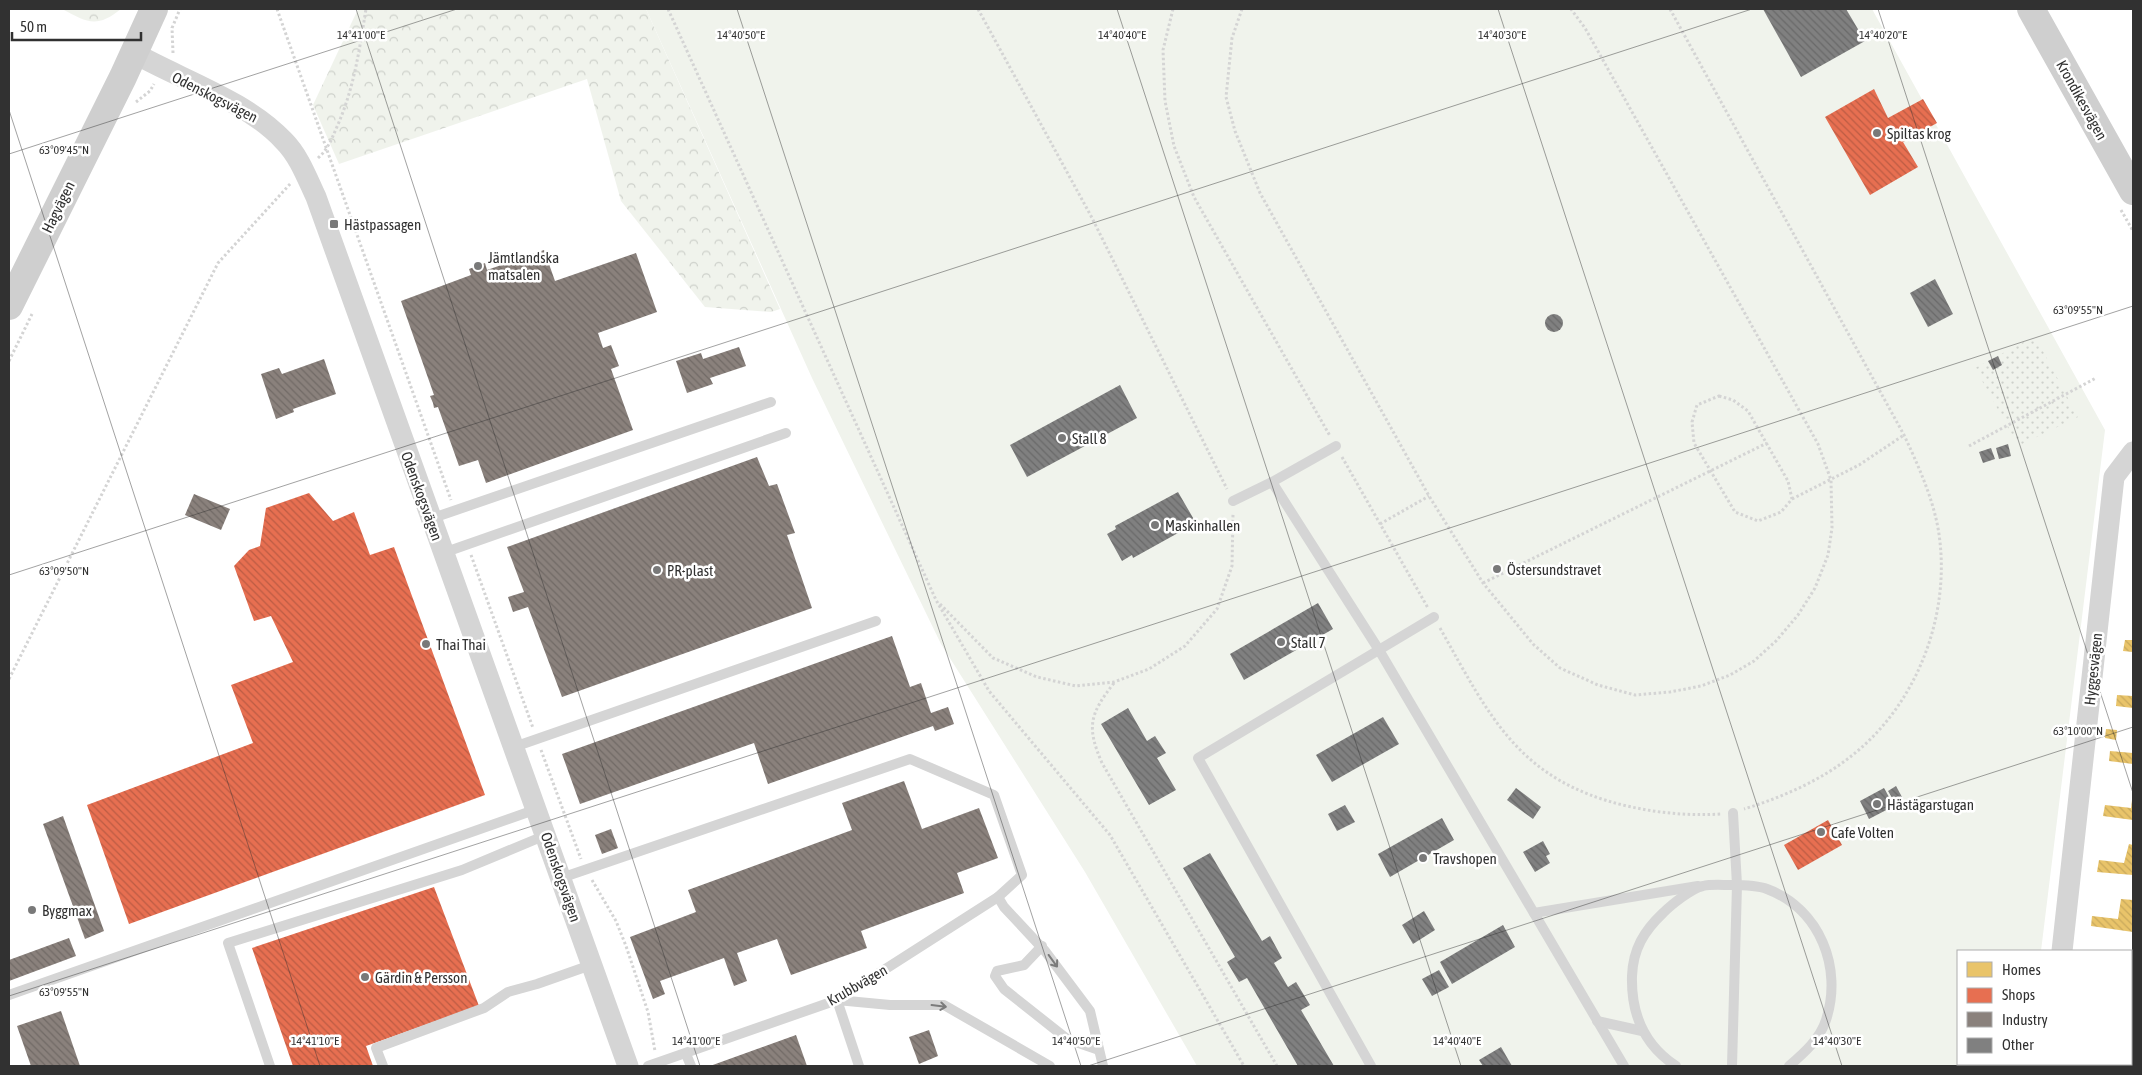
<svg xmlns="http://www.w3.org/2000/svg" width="2142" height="1075" viewBox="0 0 2142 1075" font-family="'Asap Condensed',sans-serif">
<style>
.grass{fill:#f0f3ec}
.forest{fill:url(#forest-crowns)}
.park{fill:url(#park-dots)}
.homes{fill:url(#homes-back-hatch)}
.shops{fill:url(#shops-back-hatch)}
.industry{fill:url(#industry-back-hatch)}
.building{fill:url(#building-back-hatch)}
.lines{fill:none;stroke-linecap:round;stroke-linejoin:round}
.path{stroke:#d4d4d4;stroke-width:3;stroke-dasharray:2.5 2.5;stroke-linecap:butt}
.lane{stroke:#d5d5d5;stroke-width:10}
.street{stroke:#d5d5d5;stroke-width:21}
.secondary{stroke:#cfcfcf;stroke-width:28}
.oneway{stroke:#7b7b7b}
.ticks{fill:none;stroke:#313131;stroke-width:1;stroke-opacity:0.45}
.poi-dot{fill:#797979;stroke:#fff;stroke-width:2}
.labels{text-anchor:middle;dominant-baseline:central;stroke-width:5;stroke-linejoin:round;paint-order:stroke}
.street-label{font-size:15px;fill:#313131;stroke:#fff}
.poi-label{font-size:15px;fill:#313131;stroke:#fff;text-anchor:start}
.ticks-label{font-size:12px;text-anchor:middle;fill:#313131;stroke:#fff;stroke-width:5;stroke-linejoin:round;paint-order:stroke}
</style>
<defs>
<pattern id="forest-crowns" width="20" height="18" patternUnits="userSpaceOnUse" patternTransform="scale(1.25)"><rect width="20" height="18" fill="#f0f3ec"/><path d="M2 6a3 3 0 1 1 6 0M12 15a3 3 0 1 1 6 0" fill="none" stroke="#ced1cb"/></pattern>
<pattern id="park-dots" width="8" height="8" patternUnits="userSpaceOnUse" patternTransform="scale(1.25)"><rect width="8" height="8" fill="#f0f3ec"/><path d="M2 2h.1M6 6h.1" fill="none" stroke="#ced1cb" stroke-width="1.8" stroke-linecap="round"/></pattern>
<pattern id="homes-back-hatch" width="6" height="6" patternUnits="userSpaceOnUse" patternTransform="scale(1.25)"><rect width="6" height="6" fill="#e9c46a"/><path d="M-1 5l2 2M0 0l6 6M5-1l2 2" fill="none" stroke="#c8a95c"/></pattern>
<pattern id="shops-back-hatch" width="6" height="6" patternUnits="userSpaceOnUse" patternTransform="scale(1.25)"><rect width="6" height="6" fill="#e76f51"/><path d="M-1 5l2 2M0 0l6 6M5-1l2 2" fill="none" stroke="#bc5c44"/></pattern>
<pattern id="industry-back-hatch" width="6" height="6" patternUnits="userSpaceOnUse" patternTransform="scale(1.25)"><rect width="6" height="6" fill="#8a817c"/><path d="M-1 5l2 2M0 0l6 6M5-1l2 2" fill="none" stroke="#716a66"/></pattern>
<pattern id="building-back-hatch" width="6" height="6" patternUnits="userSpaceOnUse" patternTransform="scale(1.25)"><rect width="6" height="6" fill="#808080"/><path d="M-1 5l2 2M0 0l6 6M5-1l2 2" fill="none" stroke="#696969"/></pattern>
</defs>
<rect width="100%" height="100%" fill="#fff"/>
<polygon class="grass" points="646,9 1872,9 2105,430 2041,951 1958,951 1958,1064 1984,1064 1979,1066 1197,1066 1085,872 941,644 812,378"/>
<g class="forest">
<path d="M62,9h59c-25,20 -34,13 -59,0z"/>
<polygon points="358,9 646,9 780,309 771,312 705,307 621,201 587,79 339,164 313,105"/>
</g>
<polygon class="park" points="2035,336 2078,417 2018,446 1975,368"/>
<g class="homes">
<polygon points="2125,640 2133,640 2133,652 2123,651"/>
<polygon points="2117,695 2133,696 2133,708 2116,706"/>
<polygon points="2106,729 2117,730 2116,740 2105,738"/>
<polygon points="2110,751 2133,753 2133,764 2109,761"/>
<polygon points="2132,800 2133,820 2103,816 2105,805 2131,808"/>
<polygon points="2129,844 2133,845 2133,875 2097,872 2099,860 2124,863"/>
<polygon points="2121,899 2133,900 2133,932 2091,926 2092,916 2118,919"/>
<polygon points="2131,958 2133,958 2133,988 2131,987"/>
<polygon points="2131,1051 2133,1055 2133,1066 2120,1066 2118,1064 2131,1064"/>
</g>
<g class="shops">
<polygon points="1874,89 1888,118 1923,99 1937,123 1903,142 1918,167 1870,195 1825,117"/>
<polygon points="309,493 333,521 354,512 370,555 394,547 485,795 129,924 87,805 253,743 231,685 293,662 271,616 254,621 234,566 249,550 260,546 266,508"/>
<polygon points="1828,820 1842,845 1798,870 1784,845"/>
<polygon points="434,887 479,1006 366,1046 373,1066 293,1066 252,948"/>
</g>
<g class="industry">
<polygon points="544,250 555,281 636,253 657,312 598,333 603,348 611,345 619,366 611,369 633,430 486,483 478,460 459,466 438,407 434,408 433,403 430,396 434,395 401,301 471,275 469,269 485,263 487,270"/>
<polygon points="739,347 746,366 710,378 713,384 687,393 676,361 701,353 703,359"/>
<polygon points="324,359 336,394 293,409 294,412 276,419 261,374 279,368 282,374"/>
<polygon points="757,457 769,486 777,484 795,533 787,535 812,608 562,697 528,607 513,612 508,597 524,592 507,547"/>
<polygon points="194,494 230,509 221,530 185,515"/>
<polygon points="892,636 910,687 921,683 931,713 948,707 954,724 935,731 933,726 768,784 754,743 580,804 562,754"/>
<polygon points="904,781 922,829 979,808 998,858 957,873 964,893 861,931 867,948 791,975 777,939 737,953 747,981 734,986 724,958 660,981 665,994 653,999 630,937 696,912 688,890 852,830 842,803"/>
<polygon points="63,816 104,931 85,939 43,824"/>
<polygon points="611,829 618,848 602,854 595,835"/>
<polygon points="69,938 76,956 9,981 9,960"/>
<polygon points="61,1011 80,1066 31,1066 17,1026"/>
<polygon points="929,1030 938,1056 919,1064 909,1037"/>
<polygon points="796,1035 807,1066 710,1066"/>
</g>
<g class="building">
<polygon points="1763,9 1846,9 1865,41 1801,77"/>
<polygon points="1935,279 1953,314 1928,327 1910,293"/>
<circle cx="1554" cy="323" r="9"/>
<polygon points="1998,356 2002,365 1993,370 1988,361"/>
<polygon points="1120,385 1137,418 1027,477 1010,445"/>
<polygon points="2008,444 2011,456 1999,459 1996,448"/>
<polygon points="1991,448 1995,459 1983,463 1979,452"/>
<polygon points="1178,492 1196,523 1133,558 1132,555 1122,561 1107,534 1116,529 1115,526"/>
<polygon points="1318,603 1333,629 1244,680 1230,654"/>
<polygon points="1128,708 1147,741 1155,736 1166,753 1157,758 1176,790 1149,805 1101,724"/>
<polygon points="1383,717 1399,744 1332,782 1316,755"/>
<polygon points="1896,786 1902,797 1894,801 1888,791"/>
<polygon points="1516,788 1541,807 1533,819 1507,800"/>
<polygon points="1884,788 1894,806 1869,819 1860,801"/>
<polygon points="1345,805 1355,822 1337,831 1328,814"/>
<polygon points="1442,818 1454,840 1390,877 1378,854"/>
<polygon points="1543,841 1550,854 1546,856 1550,863 1535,872 1523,852"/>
<polygon points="1210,853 1262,941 1270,936 1282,958 1274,963 1288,987 1296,982 1310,1005 1301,1010 1334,1066 1298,1066 1247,978 1239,982 1227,962 1235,957 1183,868"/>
<polygon points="1424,911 1435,930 1413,944 1402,925"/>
<polygon points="1503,925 1515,947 1452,984 1440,962"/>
<polygon points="1439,970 1449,987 1432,996 1422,979"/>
<polygon points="1501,1047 1512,1066 1483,1066 1479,1060"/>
</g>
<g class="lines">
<g class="path">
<polyline points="277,9 451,500"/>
<polyline points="668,9 936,600 989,691 1110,835 1244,1066"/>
<polyline points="978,9 1091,216 1227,489"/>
<polyline points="1173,9 1163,50 1165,101 1174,146 1194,197 1330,436"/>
<polyline points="1242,9 1232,38 1226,97 1235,131 1260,193 1429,496 1483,583 1533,644 1560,668 1598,685 1635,695 1670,692 1701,686 1730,675 1754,661 1776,641 1798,615 1815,588 1828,555 1832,528 1831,480 1818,444 1585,28 1571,9"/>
<path d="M1670,9l234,426c14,30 28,61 34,93 14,80 -17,167 -77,220 -34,30 -75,48 -117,61"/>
<polyline points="173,53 172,28 180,9"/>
<polyline points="136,102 150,91 154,84"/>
<path d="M318,158c9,-8 13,-17 18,-29 18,-40 23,-77 30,-120"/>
<polyline points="2121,210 2133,231"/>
<polyline points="9,361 32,314"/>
<polygon points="1719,396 1733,400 1748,411 1788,481 1792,499 1781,512 1758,521 1735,512 1694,443 1692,422 1697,405"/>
<polyline points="1969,446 2096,378"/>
<polyline points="1342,457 1428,608"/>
<polyline points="1792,499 1859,465 1904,435"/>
<polyline points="1380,524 1429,496"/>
<polyline points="471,555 533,728"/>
<polyline points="1483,583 1767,443"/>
<polyline points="940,604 993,658 1037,677 1076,686 1114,682 1149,669 1185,646 1217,609 1232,566 1233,514"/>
<path d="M1440,628c50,89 79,153 187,178 31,7 61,10 94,8"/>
<polyline points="9,679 218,263 291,183"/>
<path d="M1114,683c-24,31 -28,43 -12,80l175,303"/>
<polyline points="541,750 581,859"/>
<polyline points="592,880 616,921 626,946 648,1012 655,1051"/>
</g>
<g class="lane">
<polyline points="1336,446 1272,482 1379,650 1624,1066"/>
<polyline points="1233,501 1272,482"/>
<polyline points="430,519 771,402"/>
<polyline points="443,553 786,433"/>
<polyline points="514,747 876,621"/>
<polyline points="561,878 910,759 994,795 1022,875 998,897 837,1000 648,1066"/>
<polyline points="998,897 1004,907 1045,951 1090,1011 1103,1066"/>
<polyline points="1534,913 1698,886"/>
<polyline points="1042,946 1024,965 997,971 995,976 1004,989 1067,1039 1099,1050"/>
<polyline points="9,995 537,809"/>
<polyline points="1597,1021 1642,1031"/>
<polyline points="686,1054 691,1066"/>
<polyline points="270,1066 228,943 462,870 546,835"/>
<polyline points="383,1066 376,1048 484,1008 508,992 537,984 591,965"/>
<polyline points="859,1066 837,1000 890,1005 944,1005 1050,1066"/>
<polyline points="1371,1066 1198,758 1434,617"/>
<path d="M1676,1066c-32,-21 -45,-53 -44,-90 1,-27 12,-45 31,-63 8,-8 29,-25 40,-27 8,-2 19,-1 27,-1 11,0 27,0 37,4 53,20 76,79 59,131 -6,19 -22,33 -37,46"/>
<polyline points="1732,1066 1737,885 1733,813"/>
</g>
<g class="street">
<path d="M134,53c48,27 113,48 150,88 15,15 23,37 32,56l312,869"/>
<polyline points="2062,951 2114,477 2133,452"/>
<polyline points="2131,1016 2133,1015"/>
<polyline points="2087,1064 2089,1066"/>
<polyline points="2013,1066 2017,1064"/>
</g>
<g class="secondary">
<polyline points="2031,9 2133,191"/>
<polyline points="9,306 123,77 154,9"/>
</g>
</g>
<defs><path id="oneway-shaft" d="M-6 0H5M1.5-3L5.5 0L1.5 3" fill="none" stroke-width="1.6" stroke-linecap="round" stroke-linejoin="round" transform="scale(1.25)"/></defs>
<g class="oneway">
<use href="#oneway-shaft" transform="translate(1053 961) rotate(54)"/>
<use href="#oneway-shaft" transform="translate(939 1006) rotate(7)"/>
</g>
<path class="ticks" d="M356,9l344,1057M737,9l344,1057M1117,9l344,1057M1498,9l344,1057M1878,9l255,784M9,110l311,956M9,154l448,-145M9,575l1743,-566M9,996l2124,-690M1088,1066l1045,-339"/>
<g class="poi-dot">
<circle cx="1877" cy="133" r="5"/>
<rect x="329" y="219" width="10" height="10" rx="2.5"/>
<circle cx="478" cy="266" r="5"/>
<circle cx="1062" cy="438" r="5"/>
<circle cx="1155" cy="525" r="5"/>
<circle cx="1497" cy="569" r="5"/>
<circle cx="657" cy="570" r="5"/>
<circle cx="1281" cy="642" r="5"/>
<circle cx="426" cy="644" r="5"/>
<circle cx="1877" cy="804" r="5"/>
<circle cx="1821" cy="832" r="5"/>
<circle cx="1423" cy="858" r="5"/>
<circle cx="32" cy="910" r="5"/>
<circle cx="365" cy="977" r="5"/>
</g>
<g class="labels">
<g class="street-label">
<text transform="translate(215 97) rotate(27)">Odenskogsvägen</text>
<text transform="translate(2082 100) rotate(61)">Krondikesvägen</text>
<text transform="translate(58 207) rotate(-64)">Hagvägen</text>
<text transform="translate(422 496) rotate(70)">Odenskogsvägen</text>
<text transform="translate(2093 669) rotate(-84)">Hyggesvägen</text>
<text transform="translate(561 877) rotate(71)">Odenskogsvägen</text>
<text transform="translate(857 985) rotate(-30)">Krubbvägen</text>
</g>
<g class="poi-label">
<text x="1887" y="133">Spiltas krog</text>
<text x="344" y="224">Hästpassagen</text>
<text x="488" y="257">Jämtlandska<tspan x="488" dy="17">matsalen</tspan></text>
<text x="1072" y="438">Stall 8</text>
<text x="1165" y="525">Maskinhallen</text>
<text x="1507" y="569">Östersundstravet</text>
<text x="667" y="570">PR-plast</text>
<text x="1291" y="642">Stall 7</text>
<text x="436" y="644">Thai Thai</text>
<text x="1887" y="804">Hästägarstugan</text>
<text x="1831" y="832">Cafe Volten</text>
<text x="1433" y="858">Travshopen</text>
<text x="42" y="910">Byggmax</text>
<text x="375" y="977">Gärdin &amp; Persson</text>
</g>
</g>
<g class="ticks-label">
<text x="361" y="39">14°41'00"E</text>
<text x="741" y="39">14°40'50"E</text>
<text x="1122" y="39">14°40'40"E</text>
<text x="1502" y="39">14°40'30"E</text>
<text x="1883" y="39">14°40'20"E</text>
<text x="64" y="154">63°09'45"N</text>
<text x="2078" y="314">63°09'55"N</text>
<text x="64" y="575">63°09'50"N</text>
<text x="2078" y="735">63°10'00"N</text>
<text x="64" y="996">63°09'55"N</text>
<text x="315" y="1045">14°41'10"E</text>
<text x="696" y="1045">14°41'00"E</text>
<text x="1076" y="1045">14°40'50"E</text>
<text x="1457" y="1045">14°40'40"E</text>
<text x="1837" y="1045">14°40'30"E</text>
</g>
<rect width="2142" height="1075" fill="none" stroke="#313131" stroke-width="20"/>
<rect x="1957" y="950" width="175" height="115" fill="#ffffff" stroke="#adadad"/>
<rect x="1967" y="962" width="25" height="15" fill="#e9c46a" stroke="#adadad"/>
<text x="2002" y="975" font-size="15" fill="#313131">Homes</text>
<rect x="1967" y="988" width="25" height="15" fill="#e76f51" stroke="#adadad"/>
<text x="2002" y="1000" font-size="15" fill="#313131">Shops</text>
<rect x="1967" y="1012" width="25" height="15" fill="#8a817c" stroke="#adadad"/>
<text x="2002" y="1025" font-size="15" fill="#313131">Industry</text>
<rect x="1967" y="1038" width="25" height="15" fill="#808080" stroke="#adadad"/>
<text x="2002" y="1050" font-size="15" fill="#313131">Other</text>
<path d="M12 32v8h129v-8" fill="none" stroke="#313131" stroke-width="2.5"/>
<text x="20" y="32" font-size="15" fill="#313131" stroke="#ffffff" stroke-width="4" paint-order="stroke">50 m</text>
</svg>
